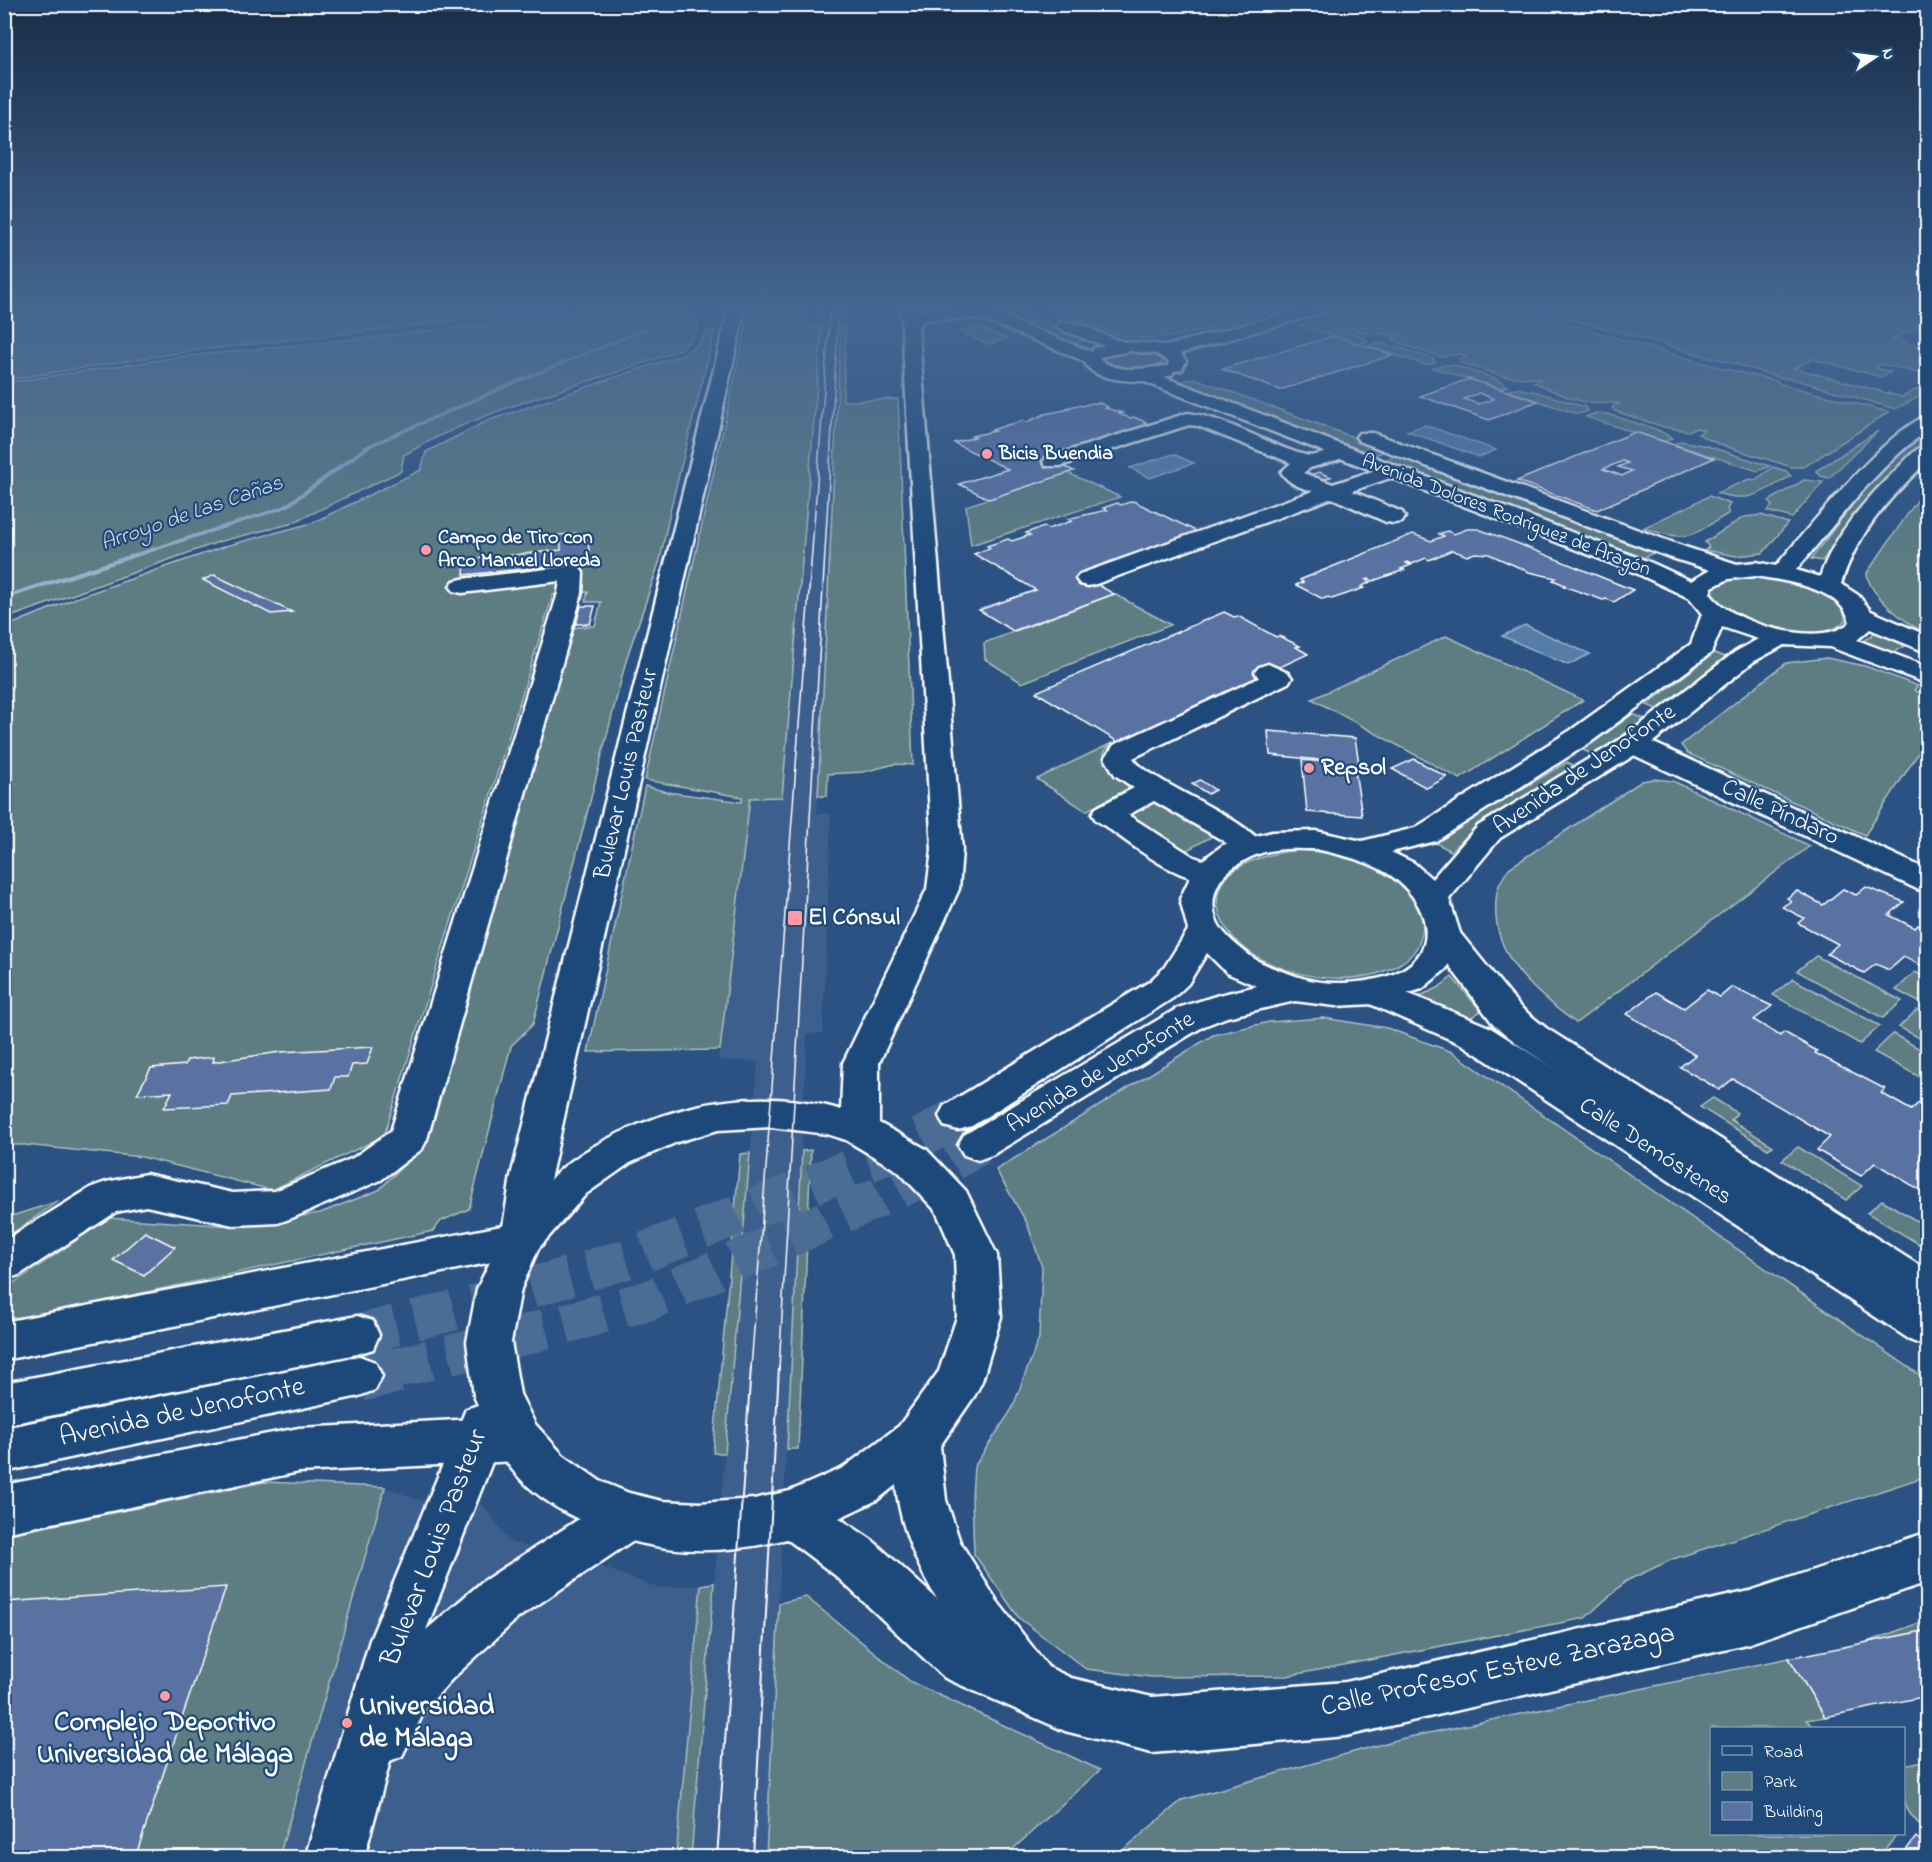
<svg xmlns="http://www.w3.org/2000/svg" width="1932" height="1862" viewBox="0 0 1932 1862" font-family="'Indie Flower',sans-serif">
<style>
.built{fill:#3d5f8e}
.green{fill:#5d7d82;stroke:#aebec0;stroke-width:1.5}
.water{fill:#547da8;stroke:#98b1cb;stroke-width:1.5}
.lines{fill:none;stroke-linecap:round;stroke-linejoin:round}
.stream{fill:#98b1cb;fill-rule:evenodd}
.building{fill:#5a72a2;stroke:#fff;stroke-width:1.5;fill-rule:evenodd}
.major-tunnel-far1{stroke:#4b6c95;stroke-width:40;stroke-dasharray:40 20;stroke-linecap:butt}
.major-tunnel{stroke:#4b6c95;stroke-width:52;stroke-dasharray:52 26;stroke-linecap:butt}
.minor-casing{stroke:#fff;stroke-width:5}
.major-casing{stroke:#fff;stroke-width:5}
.minor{fill:#1f4a7a;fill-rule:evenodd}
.major{fill:#1f4a7a;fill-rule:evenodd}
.tram-far1{stroke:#fff;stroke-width:1.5}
.tram{stroke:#fff;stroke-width:2}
.poi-dot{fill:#ff9aa2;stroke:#1f4a7a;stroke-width:2}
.labels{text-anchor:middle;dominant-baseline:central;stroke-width:4.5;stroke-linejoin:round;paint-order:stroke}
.far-poi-label{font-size:20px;font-weight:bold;fill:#fff;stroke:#1f4a7a;text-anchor:start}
.far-street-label{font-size:20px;fill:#fff;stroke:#1f4a7a}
.far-water-label{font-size:22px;font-style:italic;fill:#d4dee9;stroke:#1f4a7a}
.poi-label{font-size:24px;font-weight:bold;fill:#fff;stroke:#1f4a7a;text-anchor:start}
.street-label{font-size:24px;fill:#fff;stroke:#1f4a7a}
.near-street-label{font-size:28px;fill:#fff;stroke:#1f4a7a}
.near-poi-label{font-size:28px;font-weight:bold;fill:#fff;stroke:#1f4a7a;text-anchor:start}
</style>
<rect width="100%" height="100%" fill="#2b5282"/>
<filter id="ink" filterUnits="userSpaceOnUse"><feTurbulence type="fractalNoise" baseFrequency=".0167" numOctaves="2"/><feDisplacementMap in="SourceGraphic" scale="12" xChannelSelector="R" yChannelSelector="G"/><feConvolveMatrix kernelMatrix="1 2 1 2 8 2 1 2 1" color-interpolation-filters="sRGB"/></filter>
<g filter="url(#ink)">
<g class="built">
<polygon points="816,309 850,309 849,321 841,321 817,814 831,814 823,1033 807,1034 806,1059 766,1857 691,1858 758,1062 718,1060 750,798 782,797 822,322 815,321"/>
<polygon points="264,1482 385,1487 416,1499 483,1505 511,1543 570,1555 658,1588 701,1585 676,1857 5,1858 5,1535"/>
</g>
<g class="green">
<polygon points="38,309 561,309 191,351 5,380 5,312"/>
<path d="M600,309c23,0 143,-8 79,41 -91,36 -190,54 -275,105l-3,16 -111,53 -69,17 -216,78v-236l174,-26 225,-23z"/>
<polygon points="750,309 807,309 804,327 822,326 782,797 750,798 720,1050 588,1052 645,786 667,792 742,802 742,797 645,780"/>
<polygon points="982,309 1011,309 1092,339 1074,344"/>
<path d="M1050,309h219l1,2c-43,13 -101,34 -145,25 -25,-6 -51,-18 -75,-27z"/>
<path d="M1353,309h164l204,59 56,13 3,3 109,28 -85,55h-12l-74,-23 -20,-10 6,-4 -8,-2 -8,3 -24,-4 -49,-16 -3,-4 7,-3c-10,-3 -19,1 -29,-1 -20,-3 -38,-13 -56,-21l7,-3 -39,-3 -41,-13 -2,-4 7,-3 -6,-2 -19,3 -40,-13 -9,-6 6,-3 -33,-2 -36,-12 -3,-4z"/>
<polygon points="1532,309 1927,309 1927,324 1892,339 1927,348 1927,375 1882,364 1875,368 1891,372 1882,377 1813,359 1794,368 1902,397 1927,384 1927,393 1895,409 1793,379 1781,378 1719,359 1710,358 1664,344"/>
<polygon points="1307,322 1321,323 1356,334 1368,341 1359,344 1299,325"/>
<polygon points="841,326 846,326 843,401 898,399 913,765 895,764 863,772 828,774 827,796 818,796"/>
<polygon points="978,327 1007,339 988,344 959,332"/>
<polygon points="715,330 671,507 660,560 627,657 533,1024 511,1046 469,1209 441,1221 433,1231 5,1322 5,1289 109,1218 235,1226 320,1213 379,1190 417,1151 567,628 595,626 601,602 585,602 588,592 553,595 384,1136 272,1190 142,1157 25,1145 5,1145 5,627 76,598 229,545 312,523 421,470 426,452 487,421 681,355 699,344 707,332"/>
<polygon points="1376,343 1396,347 1434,359 1435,362 1426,365 1367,346"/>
<path d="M1124,350c13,2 31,0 39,12 -12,17 -44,6 -62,2l-1,-6 3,-3z"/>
<polygon points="1443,365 1454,365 1496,379 1508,386 1499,389 1433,368"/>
<polygon points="1194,378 1388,450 1370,457 1176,383"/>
<polygon points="1516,388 1537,392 1585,407 1588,411 1578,414 1507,391"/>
<polygon points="1596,413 1608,414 1658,430 1672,438 1664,442 1586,417"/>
<polygon points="1878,431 1829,478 1821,476 1816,471"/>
<polygon points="1681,441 1707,446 1770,466 1758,471 1673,444"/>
<path d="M1914,441l7,2 -46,46 -53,72 -11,-2c32,-42 62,-85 103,-118z"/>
<polygon points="1400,454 1657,551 1639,560 1382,461"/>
<path d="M1773,467l13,4 5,5c-29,16 -41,28 -74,17l32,-14 6,1z"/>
<polygon points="1068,473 1120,497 971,545 966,506"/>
<polygon points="1804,480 1823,482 1792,518 1767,511 1772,506 1769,501"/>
<path d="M1927,486v147c-19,-8 -59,-38 -60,-60z"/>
<path d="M1709,496l21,8 -3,5 2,4c-40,24 -39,30 -86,15z"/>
<polygon points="1761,515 1788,523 1763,553 1736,556 1705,550 1709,547 1705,542 1744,517"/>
<path d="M1755,575c23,4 92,13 90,45 -16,22 -72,12 -95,4 -14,-5 -28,-17 -40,-25v-13l6,-5z"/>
<polygon points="1114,594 1171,625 1022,683 985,659 984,643"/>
<polygon points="1878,629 1908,644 1888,655 1857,644 1870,637"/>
<polygon points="1446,636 1583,700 1460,779 1312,699"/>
<polygon points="1714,653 1726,657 1659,710 1647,705"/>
<polygon points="1827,658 1865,666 1918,686 1914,690 1927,696 1927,740 1865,835 1687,753 1681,745 1786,663"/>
<polygon points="1633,714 1645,719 1594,755 1583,750"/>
<path d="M1112,743c-7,7 -10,10 -8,20l32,21 -50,27 -49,-32z"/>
<polygon points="1567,762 1577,767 1469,834 1451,851 1434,842"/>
<path d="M1653,779l20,2 137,65 -234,177c-44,-32 -89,-71 -79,-131 1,-8 8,-17 12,-24l133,-87z"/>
<polygon points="1158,798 1218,833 1182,853 1123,817"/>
<path d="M1301,850c16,2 31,3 45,7 37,10 95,45 71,90 -8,15 -26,22 -41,27 -45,13 -123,-3 -149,-45 -35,-56 33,-76 74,-79z"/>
<polygon points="1816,956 1902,1001 1883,1018 1797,971"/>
<polygon points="1915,972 1927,978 1927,1004 1926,1006 1896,990"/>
<polygon points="1452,977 1481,1011 1470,1018 1415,998 1438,988"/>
<polygon points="1793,979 1880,1026 1860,1044 1773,995"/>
<polygon points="1917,1010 1927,1016 1927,1042 1899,1027"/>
<polygon points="1323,1018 1387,1028 1452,1052 1927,1380 1927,1476 1673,1559 1626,1581 1585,1618 1287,1676 1151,1677 1086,1669 1019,1618 974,1554 972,1497 974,1467 1012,1409 1039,1338 1042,1267 1027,1223 996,1170 1213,1035 1269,1022"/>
<polygon points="1893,1034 1927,1053 1927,1081 1874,1052"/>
<polygon points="1713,1098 1737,1113 1731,1120 1773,1146 1768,1149 1700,1107"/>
<polygon points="1798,1147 1862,1186 1846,1200 1782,1160"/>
<polygon points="811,1150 798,1449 787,1449 802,1151"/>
<polygon points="750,1153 725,1453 713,1453 740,1154"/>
<polygon points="1882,1200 1927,1227 1927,1244 1924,1247 1867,1213"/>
<polygon points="59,1201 5,1238 5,1218"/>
<polygon points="264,1482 385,1487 279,1857 5,1858 5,1535"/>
<polygon points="714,1583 691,1857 676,1857 701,1585"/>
<polygon points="806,1597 911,1682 1100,1770 1004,1857 766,1857 779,1603"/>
<polygon points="1927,1619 1927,1630 1864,1643 1919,1623"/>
<polygon points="1789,1658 1825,1717 1806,1720 1815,1728 1712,1728 1712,1834 1898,1834 1879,1857 1115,1857 1182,1800 1400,1739"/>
<path d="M1927,1760h1l-1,72c-29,-28 -24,-28 -23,-67z"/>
</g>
<g class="water">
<polygon points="1425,425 1496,450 1479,457 1407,431"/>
<polygon points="1173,454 1194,463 1150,478 1130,468"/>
<polygon points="1525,625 1590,654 1568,665 1502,636"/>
</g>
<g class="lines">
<polygon class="stream" points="643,329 648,330 518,383 371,447 287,508 4,600 4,595 283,506 367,445 514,381"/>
</g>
<g class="building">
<polygon points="1334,336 1393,355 1280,390 1222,369"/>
<path d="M1469,379l38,12 31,10 -49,19 -69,-24zM1479,393l15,6 -15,5 -15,-5z"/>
<polygon points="1092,403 1100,403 1108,407 1105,408 1123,413 1119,414 1130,418 1134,417 1147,423 1144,424 1148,426 1118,435 1121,437 1082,446 1085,448 1054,458 1045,458 1074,471 989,499 959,484 1008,469 954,443 975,437 972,436 995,431 992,430 1007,425 1023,421 1027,422 1045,414 1070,409 1066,408 1078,405 1082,406"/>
<path d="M1635,432l79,26 -117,52 -80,-29zM1623,461l5,2 -10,4 14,4 -10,5 -19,-7z"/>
<polygon points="1319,472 1331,477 1321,480 1310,475"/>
<polygon points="1133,501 1198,532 1176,543 1172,541 1154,547 1159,550 1079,574 1114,594 1013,631 979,610 1036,590 974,554 990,548 987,546 1008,539 1012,541 1030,535 1026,533 1034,530 1045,527 1048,529 1072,521 1068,519 1076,517 1107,510 1103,508 1117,503 1121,505"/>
<polygon points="1467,529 1478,529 1514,542 1633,590 1614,602 1606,599 1603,600 1563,586 1565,585 1553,580 1556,578 1529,572 1489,554 1475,553 1467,556 1452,550 1429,560 1426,558 1412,564 1408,562 1406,563 1411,565 1401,569 1404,570 1373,581 1369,579 1366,580 1370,582 1361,587 1364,588 1332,599 1328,597 1323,599 1296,585 1303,582 1300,580 1302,579 1413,534 1431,541 1444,536 1439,534 1447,531 1454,534"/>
<polygon points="577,533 578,541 588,540 590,562 464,575 465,560 561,550 561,543 552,544 551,536"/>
<polygon points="214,575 292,612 271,614 203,580"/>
<polygon points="581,606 595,606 590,624 576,624"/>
<polygon points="1224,612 1234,617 1238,616 1276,637 1279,636 1300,646 1296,647 1308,654 1118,742 1036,692"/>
<polygon points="1268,731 1355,738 1359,764 1270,755"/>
<polygon points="1414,759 1447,777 1427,788 1392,769"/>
<polygon points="1302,760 1354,764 1362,816 1307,812"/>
<polygon points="1200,780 1215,790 1208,794 1192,784"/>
<polygon points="1866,887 1904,902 1889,915 1915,928 1918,925 1928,930 1928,969 1904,957 1889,970 1876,964 1864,973 1827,954 1838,944 1798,923 1804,918 1782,907 1791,901 1787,898 1797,891 1823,905 1843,889 1856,895"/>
<polygon points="1732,987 1772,1006 1754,1020 1780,1036 1784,1032 1817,1051 1815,1053 1885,1089 1881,1093 1911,1110 1928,1094 1928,1195 1875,1163 1861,1176 1817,1150 1830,1137 1733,1079 1719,1090 1708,1083 1680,1067 1695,1055 1627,1014 1656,992 1684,1008 1707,990 1720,997"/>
<polygon points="373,1047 367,1064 352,1065 348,1077 335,1077 331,1089 232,1096 228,1105 164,1108 172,1092 137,1094 151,1068 185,1065 187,1060 214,1057 213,1062 280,1052"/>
<polygon points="145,1232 175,1247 144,1275 113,1260"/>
<polygon points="226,1587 135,1858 4,1858 4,1602"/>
<polygon points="1928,1630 1928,1696 1825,1717 1789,1658"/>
<polygon points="1916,1837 1928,1847 1928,1858 1900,1858"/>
</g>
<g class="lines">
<g class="major-tunnel-far1">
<polyline points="357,1335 467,1307 633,1257 907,1146 958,1116"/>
<polyline points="391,1369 467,1351 650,1300 937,1171 978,1145"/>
</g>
<polyline class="major-tunnel" points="359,1376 397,1367"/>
<defs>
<g id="minor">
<path d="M729,309h16l-195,871c36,-39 117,-71 169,-78 39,-6 84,-4 122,8l2,-47 84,-174 5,-39 -31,-541h16v3l7,-2h63l2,3 -2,3 -6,2 -54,2 -9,5 44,525 -3,39 -80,174v60l47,26 40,42 31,64 4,62 -19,64 -7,14 -35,51 6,54 14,42 37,59 51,66 23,11 81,19 194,-15 404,-91 178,-59v50l-178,61 -404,93 -194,17 -87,-22 -120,-53 -109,-102 -49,-37c-52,13 -103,16 -155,2l-114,77 -66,61 -26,29 -24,48 -12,5 -26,97h-59l65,-218 96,-231 12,-4 -4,-9 -7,-54 10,-53 24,-50 10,-63zM771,1127l56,7 19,6 52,31 38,40 19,44 2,62 -18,54 -40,55 -56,42 -53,23 -36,8 -54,4 -38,-2 -33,-8 -29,-12 -37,-26 -28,-31 -15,-30 -9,-52 10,-53 17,-40 48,-55 44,-31 47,-21 41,-12zM498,1447c14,31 49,58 81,72l-97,63 -56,48zM896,1485c4,41 20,79 41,114l-65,-59 -33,-22 38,-18z"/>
<polygon points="1301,309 1327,309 1324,312 1171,356 1165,357 1157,352 1159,348"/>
<path d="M1188,413c42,6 77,31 117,42 15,4 30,-11 45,-7l3,4 -3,4 -40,12 -7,5 30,11 52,-17h14l3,4 -3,4 -47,16 50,21 3,5 -3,5 -8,1 -8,-1 -54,-24 -236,86 -8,2 -8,-2 -4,-5 4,-5 233,-83c-14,-4 -24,-7 -32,-19l10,-9 -93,-37 -9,-1 -129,41h-14l-3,-4 3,-4z"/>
<polygon points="572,566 580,568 583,573 582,593 427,1139 422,1149 381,1180 292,1218 278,1223 233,1225 146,1206 116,1212 19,1275 4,1280 4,1241 92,1187 106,1182 146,1174 233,1193 275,1191 353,1158 391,1131 558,593 560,581 462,593 454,591 450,586 454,581 462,579"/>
<path d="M1268,664l20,9 4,5 -4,5 -155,75c5,8 14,13 22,18 27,18 93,46 110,71l-4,6 -11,3 -11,-3 -17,-13 -68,-39 -26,14 66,42 24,8 5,7 -5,7c-37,9 -91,-39 -122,-59l-4,-6 4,-6 38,-20 -19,-13 -10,-17 9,-13 145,-67 -4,-6 4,-5z"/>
<polygon points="1633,736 1643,738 1928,870 1928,892 1917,889 1623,750 1619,744 1623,738"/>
<polygon points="1444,925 1456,928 1520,1007 1546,1028 1928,1271 1928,1347 1912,1341 1463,1045 1361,1000 1356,992 1361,984 1373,980 1385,984 1489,1027 1555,1069 1520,1046 1494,1025 1427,936 1432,928"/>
</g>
<g id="major">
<path d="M962,309h22l108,43 2,-4 10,-2 -45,-17 -2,-3 2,-3c17,-5 46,14 63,18 15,4 31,0 46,6 8,2 14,7 18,14l-4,9 -8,1 -2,4 -8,2 488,186 39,18 19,-11 -41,-13 -310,-116 -3,-4 3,-4h14l312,114 52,17 19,-2 20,4c28,-33 115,-141 152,-150v14c-52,37 -91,92 -132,140l24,7c14,-43 47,-79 79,-110 8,-8 17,-20 29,-23v17c-38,36 -72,73 -87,123l17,11 13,16 57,25v17l-58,-24 -13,11 71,27v17l-98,-37 -46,-2 -31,17 -110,88 -143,88 -51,61 12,37 -15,33 -24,20 -49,15 -38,2 -40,-5 -68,16 -23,9 -212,129 -14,5 -14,-5 -6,-10 6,-10 214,-127 41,-13 38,-9 -30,-13 -20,-20 -19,31 -15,14 -201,128 -14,4 -14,-4 -5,-10 5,-10 205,-124 15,-14 24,-38 -8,-31 16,-34 27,-20 49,-13 44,-1 46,10 53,-13 156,-98 120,-86 11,-30 -13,-16 -53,-25 -494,-192c-17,0 -52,-2 -58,-20l-119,-49zM1130,351l27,3 12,8 -1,4c-25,2 -44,8 -67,-5l-1,-4zM1756,576c30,5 86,12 94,46 -27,28 -122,1 -140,-29l2,-6 17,-8zM1722,627l36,12 -23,13 -112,86 -145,88 -46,53 -18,-16 -23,-11 45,-11 155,-99 120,-89zM1316,849c26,6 55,12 77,28 40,30 50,83 -8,100 -25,7 -60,9 -86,0 -12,-4 -40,-13 -50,-22 -9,-7 -23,-18 -29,-28 -12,-19 -7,-44 10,-57 13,-10 28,-18 45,-20 13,-2 28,-1 41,-1z"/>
<polygon points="522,1222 537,1227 543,1239 537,1251 522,1256 4,1360 4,1322"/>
<polygon points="357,1316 373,1321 379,1335 373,1349 357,1354 4,1425 4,1383"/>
<polygon points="359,1356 375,1362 382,1376 375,1390 359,1396 4,1472 4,1428"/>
<polygon points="518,1417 535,1424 542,1439 535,1454 518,1461 299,1472 4,1533 4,1485 299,1428"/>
</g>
</defs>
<use href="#minor" class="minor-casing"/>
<use href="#major" class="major-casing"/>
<use href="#minor" class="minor"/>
<use href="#major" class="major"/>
<g class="tram-far1">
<polyline points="751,1369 830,309"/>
<polyline points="779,1369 838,321"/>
</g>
<g class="tram">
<polyline points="717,1858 751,1367"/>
<polyline points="753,1858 779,1367"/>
</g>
</g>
</g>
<linearGradient id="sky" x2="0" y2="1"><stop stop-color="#182d48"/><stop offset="0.54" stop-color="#446692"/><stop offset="1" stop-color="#446692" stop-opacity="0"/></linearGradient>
<rect width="1932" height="570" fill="url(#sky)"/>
<g class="poi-dot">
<circle cx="987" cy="454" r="6"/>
<circle cx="426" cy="550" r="6"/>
<circle cx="1309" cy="768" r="6"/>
<rect x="787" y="910" width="16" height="16" rx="3"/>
<circle cx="165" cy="1696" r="6"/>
<circle cx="347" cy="1723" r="6"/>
</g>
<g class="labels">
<g class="far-poi-label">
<text x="999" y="454">Bicis Buendia</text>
<text x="438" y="538">Campo de Tiro con<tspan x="438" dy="23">Arco Manuel Lloreda</tspan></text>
</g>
<g class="far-street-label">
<text transform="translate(1506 516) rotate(21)">Avenida Dolores Rodríguez de Aragón</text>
</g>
<g class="far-water-label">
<text transform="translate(192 514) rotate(-19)">Arroyo de Las Cañas</text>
</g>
<g class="poi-label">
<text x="1321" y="768">Repsol</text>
<text x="808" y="918">El Cónsul</text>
</g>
<g class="street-label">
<text transform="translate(1585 770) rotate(-34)">Avenida de Jenofonte</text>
<text transform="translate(627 774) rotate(-77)">Bulevar Louis Pasteur</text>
<text transform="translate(1780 813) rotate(25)">Calle Píndaro</text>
<text transform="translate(1101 1073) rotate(-31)">Avenida de Jenofonte</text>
<text transform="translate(1655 1152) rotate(33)">Calle Demóstenes</text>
</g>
<g class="near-street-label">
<text transform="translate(182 1413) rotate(-12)">Avenida de Jenofonte</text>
<text transform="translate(435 1548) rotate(-69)">Bulevar Louis Pasteur</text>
<text transform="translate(1498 1671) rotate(-12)">Calle Profesor Esteve Zarazaga</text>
</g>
<g class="near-poi-label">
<text x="359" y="1707">Universidad<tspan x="359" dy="32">de Málaga</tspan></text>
<text x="165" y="1723" text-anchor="middle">Complejo Deportivo<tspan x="165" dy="32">Universidad de Málaga</tspan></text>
</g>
</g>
<rect width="1932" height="1862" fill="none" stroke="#1f4a7a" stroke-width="24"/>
<rect x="12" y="12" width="1908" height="1838" fill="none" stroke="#fff" stroke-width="2" filter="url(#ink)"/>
<rect x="1710" y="1727" width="195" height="108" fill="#1f4a7a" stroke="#7992af" stroke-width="1.5"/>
<rect x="1722" y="1746" width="30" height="9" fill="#1f4a7a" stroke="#7992af" stroke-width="1.5"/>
<text x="1764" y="1757" font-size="18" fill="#ffffff">Road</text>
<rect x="1722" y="1772" width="30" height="18" fill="#5d7d82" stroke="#7992af" stroke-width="1.5"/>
<text x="1764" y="1787" font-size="18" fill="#ffffff">Park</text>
<rect x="1722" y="1802" width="30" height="18" fill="#5a72a2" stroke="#7992af" stroke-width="1.5"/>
<text x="1764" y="1817" font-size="18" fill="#ffffff">Building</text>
<g transform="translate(1875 57) rotate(77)" stroke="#1f4a7a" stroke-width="4.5" paint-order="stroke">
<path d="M0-4.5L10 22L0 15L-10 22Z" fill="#ffffff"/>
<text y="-9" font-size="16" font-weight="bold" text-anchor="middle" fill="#ffffff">N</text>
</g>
</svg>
